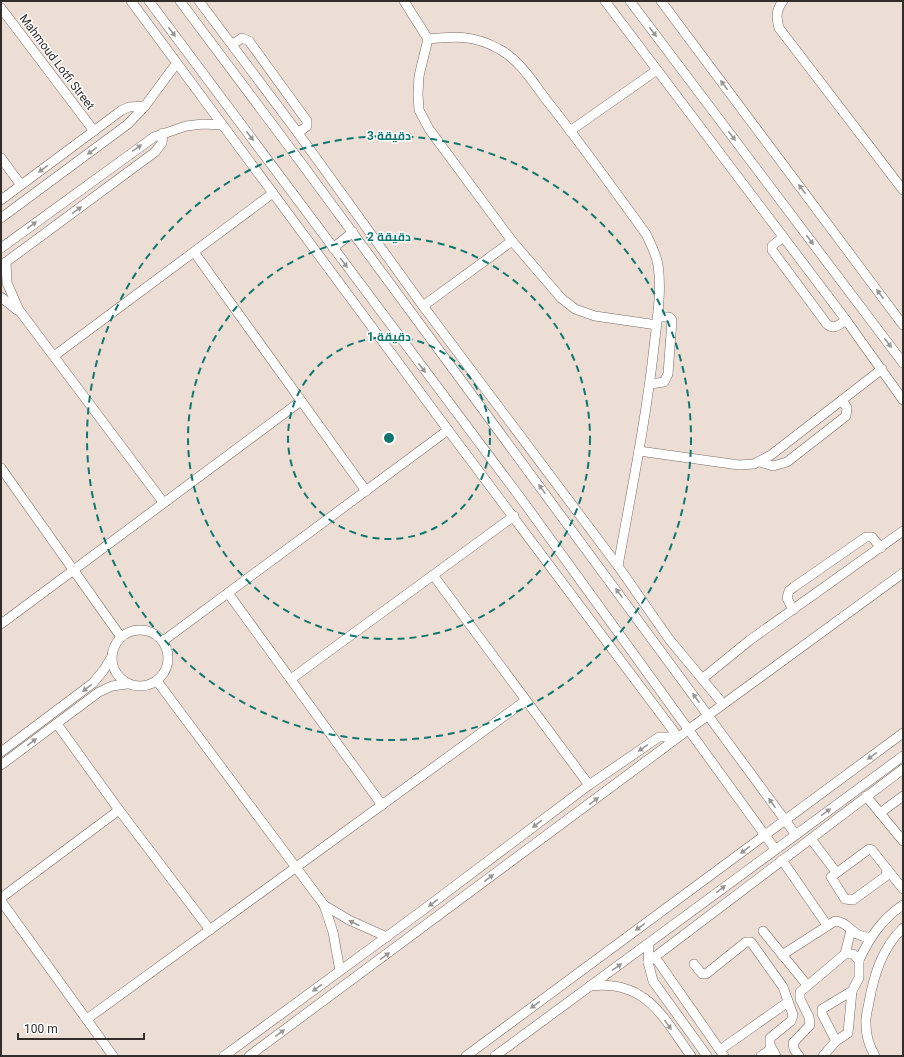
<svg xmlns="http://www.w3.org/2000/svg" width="904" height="1057" viewBox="0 0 904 1057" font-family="Roboto,Cairo,sans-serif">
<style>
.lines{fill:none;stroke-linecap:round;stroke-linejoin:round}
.minor-casing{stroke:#786c63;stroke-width:10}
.minor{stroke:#fff;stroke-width:9}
.oneway{fill:#999694}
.ring{fill:none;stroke:#0f766e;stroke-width:2;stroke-dasharray:7 5}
.labels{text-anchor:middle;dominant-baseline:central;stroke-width:3;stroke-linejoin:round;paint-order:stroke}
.street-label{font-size:12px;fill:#332d2a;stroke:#fff}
.centre{fill:#0f766e;stroke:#fff;stroke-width:2}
.ring-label{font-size:12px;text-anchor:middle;font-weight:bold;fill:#0f766e;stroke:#fff;stroke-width:3;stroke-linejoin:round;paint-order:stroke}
</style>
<rect width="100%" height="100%" fill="#ecded5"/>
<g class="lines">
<defs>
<g id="minor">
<polyline points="131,1 448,430 678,737"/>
<polyline points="149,1 525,504 775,849"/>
<polyline points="180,1 302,164 796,835"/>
<polyline points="199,1 298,133 423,306 618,566 669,639 723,704"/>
<polyline points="404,1 428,39 419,76 418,94 419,110 429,129 512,241 561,298 575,309 595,316 657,325"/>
<polyline points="605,1 846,320 903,400"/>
<polyline points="630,1 903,363"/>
<polyline points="661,1 903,325"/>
<path d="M783,1c-7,9 -7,16 -4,27l124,162"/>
<polyline points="1,8 94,131"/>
<path d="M428,39c27,-3 46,-4 71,10 21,11 35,35 49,53 34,43 66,88 98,132 5,10 10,20 12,31 4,26 -1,55 -4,82 -8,73 -23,146 -36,219"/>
<polyline points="233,44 242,38 249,41 307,121 307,126 298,133"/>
<polyline points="570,131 657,70"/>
<polyline points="1,158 21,185"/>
<polyline points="1,200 122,110 129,107 145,106"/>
<polyline points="1,218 128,124 145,106 176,64"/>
<path d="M783,237l-11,9v4l54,73c7,8 13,2 20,-3"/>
<polyline points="1,248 154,137 186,126 203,124 222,125"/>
<polyline points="333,248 353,232"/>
<polyline points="194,252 366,491"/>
<polyline points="6,262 7,283 19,310 163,502"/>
<polyline points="2,265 155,152 162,143 163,133"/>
<polyline points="1,297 17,310"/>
<polyline points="423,306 512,241"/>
<polyline points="54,356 273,193"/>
<polyline points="650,384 664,382 668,374 672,320 669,317 657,317"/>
<polyline points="639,451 739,465 754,464 771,455 882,369"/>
<polyline points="760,462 773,466 787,462 846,416 847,408 842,400"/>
<polyline points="1,468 121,637"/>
<polyline points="433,575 589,785"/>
<polyline points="228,593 382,805"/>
<polyline points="793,610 787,598 789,591 794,587 866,537 872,537 881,548"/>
<polyline points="1,624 301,401"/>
<circle cx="140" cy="658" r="28"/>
<polyline points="163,641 448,430"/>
<polyline points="291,679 514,516"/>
<polyline points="702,679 750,640 903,531"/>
<polyline points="157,681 324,905 333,932 340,971"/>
<polyline points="57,724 119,810 210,930"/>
<polyline points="1,752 93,683 103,671 111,658"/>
<polyline points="1,765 99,692 112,686 127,684"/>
<polyline points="866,796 903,841"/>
<polyline points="880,813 903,796"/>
<polyline points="811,839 836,872"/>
<polygon points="869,849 872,850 887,869 886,876 853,900 845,899 831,877"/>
<polyline points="782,860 827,925"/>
<polyline points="887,869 903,889"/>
<polyline points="1,898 119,810"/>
<polyline points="1,901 113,1056"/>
<polyline points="324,905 349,920 387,937"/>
<polyline points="763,931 807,985"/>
<polyline points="649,943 648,962 653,981 707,1056"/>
<polyline points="845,954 851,930"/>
<path d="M782,955l53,-34c14,0 17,17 35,16"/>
<polyline points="655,957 724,1056"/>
<path d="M859,960c11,-23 23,-41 44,-55"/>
<polyline points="648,962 903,769"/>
<polyline points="694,964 702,974 706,974 746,942 751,942 783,987 793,1015 791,1021 770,1038 770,1045 776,1056"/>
<path d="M590,986c56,-7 73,31 101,70"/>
<polyline points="87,1019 525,701"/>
<polyline points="720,1050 788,1002"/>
<polyline points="224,1056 423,910 589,785 659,737 678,737"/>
<polyline points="249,1056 688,730 903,573"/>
<polyline points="466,1056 903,733"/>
<polyline points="495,1056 903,756"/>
<polyline points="761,1056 771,1049"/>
<polyline points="799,1056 794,1049 793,1043 810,1025 809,1017 800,999 800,992 845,954 853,954 859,960 859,978 852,991"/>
<polyline points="823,1056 836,1041 848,1033 852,991 822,1009 822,1014 836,1041"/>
<path d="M875,1056c-6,-10 -9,-20 -9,-32 -1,-7 2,-15 3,-22 5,-27 13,-54 34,-74"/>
</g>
</defs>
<use href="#minor" class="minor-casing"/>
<use href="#minor" class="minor"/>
</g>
<defs><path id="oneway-solid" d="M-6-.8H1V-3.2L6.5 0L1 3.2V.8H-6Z"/></defs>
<g class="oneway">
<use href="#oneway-solid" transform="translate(172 32) rotate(53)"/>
<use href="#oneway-solid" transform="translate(653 32) rotate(53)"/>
<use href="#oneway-solid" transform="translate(724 85) rotate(-127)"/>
<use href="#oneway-solid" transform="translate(250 136) rotate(53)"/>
<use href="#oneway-solid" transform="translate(732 136) rotate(53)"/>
<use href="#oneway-solid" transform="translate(137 148) rotate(-35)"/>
<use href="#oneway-solid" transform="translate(92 151) rotate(144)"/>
<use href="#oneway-solid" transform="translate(43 169) rotate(144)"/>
<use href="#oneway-solid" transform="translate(802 189) rotate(-127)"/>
<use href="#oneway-solid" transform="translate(77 210) rotate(-36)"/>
<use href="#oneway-solid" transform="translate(32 225) rotate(-36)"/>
<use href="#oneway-solid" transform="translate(810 240) rotate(53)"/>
<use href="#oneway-solid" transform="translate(344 263) rotate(53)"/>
<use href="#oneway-solid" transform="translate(880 294) rotate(-127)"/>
<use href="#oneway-solid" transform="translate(888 343) rotate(53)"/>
<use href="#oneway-solid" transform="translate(422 368) rotate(53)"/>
<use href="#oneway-solid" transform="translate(542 489) rotate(-126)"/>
<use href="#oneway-solid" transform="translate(619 593) rotate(-126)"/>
<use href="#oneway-solid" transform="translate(87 688) rotate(142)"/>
<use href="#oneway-solid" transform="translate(696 698) rotate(-126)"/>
<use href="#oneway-solid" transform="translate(32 742) rotate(-37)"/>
<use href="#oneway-solid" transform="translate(643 748) rotate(146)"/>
<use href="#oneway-solid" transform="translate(872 756) rotate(144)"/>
<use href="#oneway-solid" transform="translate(594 801) rotate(-37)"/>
<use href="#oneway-solid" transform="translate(772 803) rotate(-126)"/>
<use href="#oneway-solid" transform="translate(826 812) rotate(-36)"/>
<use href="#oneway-solid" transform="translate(537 824) rotate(143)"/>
<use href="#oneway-solid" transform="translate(745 850) rotate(144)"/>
<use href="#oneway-solid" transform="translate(489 878) rotate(-37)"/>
<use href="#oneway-solid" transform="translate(721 889) rotate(-37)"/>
<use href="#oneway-solid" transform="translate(433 903) rotate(143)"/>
<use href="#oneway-solid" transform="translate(354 923) rotate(-153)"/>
<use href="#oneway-solid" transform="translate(640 927) rotate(144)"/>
<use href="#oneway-solid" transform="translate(385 956) rotate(-36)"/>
<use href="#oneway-solid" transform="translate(617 967) rotate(-35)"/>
<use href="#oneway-solid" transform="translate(317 988) rotate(144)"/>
<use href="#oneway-solid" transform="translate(535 1005) rotate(144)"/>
<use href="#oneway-solid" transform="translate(668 1025) rotate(55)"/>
<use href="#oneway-solid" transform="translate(280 1033) rotate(-36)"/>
</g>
<g class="ring">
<circle cx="389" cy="438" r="101"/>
<circle cx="389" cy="438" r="201"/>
<circle cx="389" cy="438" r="302"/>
</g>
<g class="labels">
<g class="street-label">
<text transform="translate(57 62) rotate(53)">Mahmoud Lotfi Street</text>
</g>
</g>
<circle cx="389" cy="438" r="6" class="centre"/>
<g class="ring-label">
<text x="389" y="140">3 دقيقة</text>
<text x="389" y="241">2 دقيقة</text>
<text x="389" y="341">1 دقيقة</text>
</g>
<rect width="904" height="1057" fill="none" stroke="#332d2a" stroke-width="4"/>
<path d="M18 1033v6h126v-6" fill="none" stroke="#332d2a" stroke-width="2"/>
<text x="24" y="1033" font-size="12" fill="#332d2a" stroke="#ffffff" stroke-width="3" paint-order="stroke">100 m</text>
</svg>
